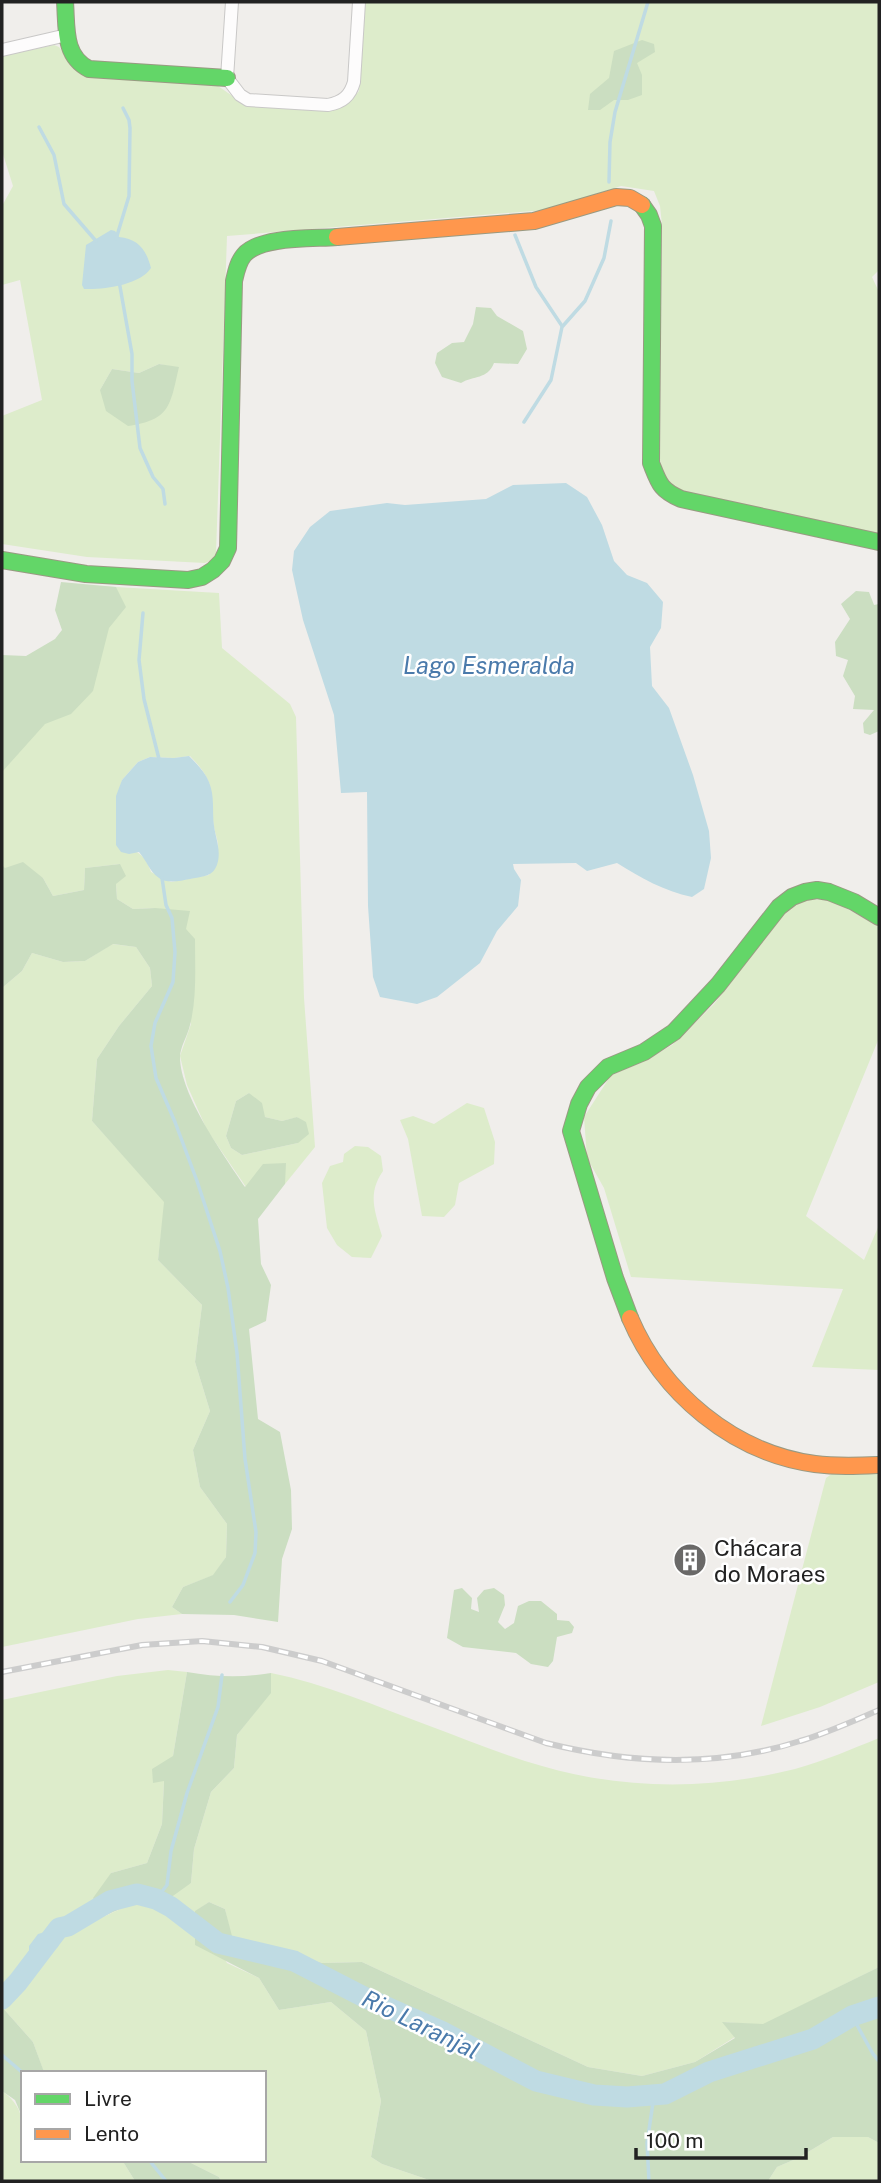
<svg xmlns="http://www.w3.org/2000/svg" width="881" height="2183" viewBox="0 0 881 2183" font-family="'Public Sans',sans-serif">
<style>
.grass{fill:#ddeccb;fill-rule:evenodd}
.forest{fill:#cbdec1}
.water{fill:#bfdbe3}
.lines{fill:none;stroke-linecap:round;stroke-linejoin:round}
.stream{stroke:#bfdbe3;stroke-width:3.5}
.river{stroke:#bfdbe3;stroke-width:21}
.street-casing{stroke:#c9c8c7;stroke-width:14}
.fast-casing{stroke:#999a82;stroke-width:18}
.slow-casing{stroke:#999a82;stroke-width:18}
.street{stroke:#fdfcfc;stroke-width:12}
.fast{stroke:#63d668;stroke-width:16}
.slow{stroke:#ff974d;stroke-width:16}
.rail-casing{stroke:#ccc;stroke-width:6}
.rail{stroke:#fff;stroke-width:3.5;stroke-dasharray:10;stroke-linecap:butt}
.labels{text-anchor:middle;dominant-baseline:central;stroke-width:5;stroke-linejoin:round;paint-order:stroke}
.poi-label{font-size:23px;fill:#222;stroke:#fff;text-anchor:start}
.water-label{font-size:24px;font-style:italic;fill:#4a7aab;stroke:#fff}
</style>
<rect width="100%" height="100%" fill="#f0eeeb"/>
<g class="grass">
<path d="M365,2h514v268l-7,7 7,15v242l-195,-43c-15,-6 -20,-14 -24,-30l2,-236 -2,-19 -6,-15 -33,-5 -76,24 -318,26 -11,317 -4,7 -7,3 -118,-6 -85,-13v-128l40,-16 -22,-120 -18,5v-79l11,-20 -11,-35v-95l52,-11 5,2 13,17 146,22 29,20 88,4 11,-5 13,-14zM159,364l20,4 -79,22 12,-21 27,4z"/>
<path d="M99,586l120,7 3,55 68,56 6,13 8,281 11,149 -30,37v-21l-39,24 -39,-57 -20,-45 -7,-29 11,-32 -36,-116 -22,1 -16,-10 -1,-15 4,-20 -35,4 -1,22 -31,6 -10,-18 -38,-9 -3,-4v-108zM190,756c28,29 19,35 24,71 1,7 5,15 4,22 -2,8 -6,17 -9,26l-38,7 -20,-10c-7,-21 -16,-21 -35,-28v-26l6,-38 16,-18 12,-5 24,1zM249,1093l16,24 17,4 16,-4v26l-56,12 -11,-7 -5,-12 10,-35z"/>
<polygon points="811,899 834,901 879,927 879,1038 806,1216 864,1260 879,1225 879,1370 812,1367 843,1289 631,1277 604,1188 587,1158 584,1117 611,1075 643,1062 672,1045 714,1004 785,913 794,905"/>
<polygon points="112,944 136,947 150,968 152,986 119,1026 97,1059 92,1121 165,1202 158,1260 202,1305 195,1362 210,1411 193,1450 200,1487 227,1524 226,1557 214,1575 183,1587 172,1607 182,1614 138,1619 2,1647 2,988 22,971 32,953 63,962 85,961"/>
<polygon points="467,1103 484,1108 495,1142 494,1164 459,1183 455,1205 444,1217 422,1216 408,1139 400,1120 413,1116 434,1124"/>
<path d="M355,1146l13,1 13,9 2,15c-16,23 -8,40 -1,65l-11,22 -19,-1 -15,-12 -10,-17 -5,-45 8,-17 13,-4 1,-8z"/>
<polygon points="879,1472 879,1682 820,1707 761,1726 826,1478 833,1473"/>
<path d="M168,1670l19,2 -14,84 -9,24 -2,44 -15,39 -36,10 -6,43 31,-14 55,-19 3,-34 17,-57 23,-24 3,-33 33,-42 1,-20c54,11 105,33 156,52 38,14 76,30 115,41 82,24 170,24 253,3 29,-8 57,-20 84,-31v229l-116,58 -40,-3 12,15 -40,25 -53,14 -54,-9 -226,-105 -40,1 -91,-27 -6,-27 -16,-7 -13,9 31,52 32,15 20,32 52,-8 35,29 15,70 -10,56 11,7 50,17h-211l-2,-4 -28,-14 -2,-3h75v-87h-220l-11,-31 -31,-35v-307l115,-24z"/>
<path d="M2,2091c26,18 21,41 21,69h99l13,21h-133z"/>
<polygon points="833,2137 868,2137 879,2143 879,2181 768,2181 777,2167 798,2158"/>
</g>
<g class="forest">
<polygon points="642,40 654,44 655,52 637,63 642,75 642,95 628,100 614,100 600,110 588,110 590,94 609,78 614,51"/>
<path d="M476,307l15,1 6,8 26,15 4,18 -9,15 -24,-1c-7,17 -20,12 -33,20l-19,-6 -7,-14 2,-10 15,-10 12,-1 9,-18z"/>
<path d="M159,364l20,3c-9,38 -8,53 -51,59l-22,-15 -6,-21 12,-21 27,4z"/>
<polygon points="61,582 116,587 126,607 109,628 93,691 71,714 45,724 2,772 2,655 26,656 55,639 62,630 55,610"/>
<polygon points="856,591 869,592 874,605 879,604 879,731 870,735 864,733 863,723 874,710 853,709 855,696 843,676 848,660 836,656 835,642 850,619 841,604"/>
<path d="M23,862l20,16 10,18 31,-6 1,-22 35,-4 6,12 -10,8 1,15 16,10 22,-1 35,3 -4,18 9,10c0,28 2,59 -5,86 -2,10 -10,22 -10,32 0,38 44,98 65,130l18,-23 23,-1 -1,21 -27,35 3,45 10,21 -5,36 -17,8 9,90 22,13 11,58 1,39 -10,30 -4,63 -44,-7 -52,-1 -10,-7 11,-20 30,-12 13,-18 1,-33 -27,-37 -7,-37 17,-39 -15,-49 7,-57 -44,-45 6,-58 -72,-81 5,-62 22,-33 33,-40 -2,-18 -14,-21 -23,-3 -28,17 -22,1 -31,-9 -10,18 -20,17v-123l3,3z"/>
<polygon points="249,1093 262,1103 265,1117 282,1121 297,1117 306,1122 309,1134 298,1143 242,1155 231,1148 226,1136 236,1101"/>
<polygon points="462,1588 472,1598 471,1609 479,1612 477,1598 484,1590 494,1588 504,1595 505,1605 498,1622 505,1629 514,1623 518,1606 529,1601 541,1601 557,1614 557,1620 569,1621 574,1627 572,1633 557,1637 553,1661 548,1667 531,1664 516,1653 463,1647 447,1638 454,1590"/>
<path d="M187,1672c28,5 55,6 84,1v20l-34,42 -3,33 -23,24 -17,57 -3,34 -35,25 -20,-6 -32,14 -11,-18 18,-25 36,-10 15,-39 2,-43 -11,2 -1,-14 21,-13z"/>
<polygon points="209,1902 225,1909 232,1936 322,1963 362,1962 588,2067 642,2076 695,2062 735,2038 722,2022 763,2024 879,1967 879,2143 868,2137 833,2137 798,2158 777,2167 768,2181 432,2181 382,2164 371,2157 381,2101 366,2031 331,2002 279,2010 259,1978 195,1945 195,1911"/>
<polygon points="2,2007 33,2042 44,2072 23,2073 23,2119 15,2100 2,2091"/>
<polygon points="122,2160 189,2160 191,2163 219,2177 221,2181 135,2181"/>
</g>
<g class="water">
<path d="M111,230l4,1 4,6c19,2 27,12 32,31 -11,17 -48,22 -67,21l-2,-4 4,-40z"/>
<path d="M566,483l21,14 15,28 12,36 13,14 20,8 16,19 -2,26 -11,19 2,39 17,22 24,67 16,56 2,27 -7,31 -12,8c-28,-6 -51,-19 -75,-34l-30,8 -11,-8 -63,1 1,5 7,11 -3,26 -21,25 -17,32 -43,34 -20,7 -37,-7 -7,-20 -5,-71 -1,-114 -26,1 -7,-78 -31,-95 -11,-50 2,-19 16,-24 20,-16 57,-8 18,2 81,-6 27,-14z"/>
<path d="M189,756c8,8 16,16 20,26 6,15 3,29 5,44 2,14 9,29 1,43 -5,8 -16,8 -25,10 -10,2 -23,5 -31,-1 -10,-7 -12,-17 -20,-26l-10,2 -8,-2 -5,-7v-49l6,-16 16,-18 12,-5 24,1z"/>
<path d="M59,1928l-1,19c-16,6 -23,27 -40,35l3,-13 8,-16v-7l9,-12z"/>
</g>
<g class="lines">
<g class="stream">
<polyline points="39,127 54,155 64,204 96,241"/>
<polyline points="609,182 610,142 615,112 648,2"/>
<polyline points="515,235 536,287 562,326"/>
<polyline points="116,239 129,196 130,128 129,120 123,108"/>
<polyline points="119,281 132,354 132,381 140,448 153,477 163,489 165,504"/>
<polyline points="524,422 551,380 562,327 585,301 604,258 611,221"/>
<polyline points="143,613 139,660 144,699 159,759"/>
<polyline points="162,878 166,905 172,918 175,952 173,982 155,1023 151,1046 156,1078 175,1122 197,1181 220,1251 228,1288 237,1353 245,1459 256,1532 255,1553 243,1585 230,1602"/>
<polyline points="156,1899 167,1885 171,1851 187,1793 218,1707 222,1675"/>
<polyline points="852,2016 873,2054 879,2061"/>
<polyline points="2,2055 23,2073"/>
<polyline points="149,2160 166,2181"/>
<polyline points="649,2181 647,2143 654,2096"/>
</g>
<polyline class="river" points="2,1999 18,1982 59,1928 68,1926 110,1901 137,1894 156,1899 171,1907 218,1943 294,1961 364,1997 441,2031 536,2081 594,2095 627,2097 665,2094 709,2072 813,2039 852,2016 879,2007"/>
<defs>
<g id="street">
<path d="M232,2l-5,76 13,17 8,5 80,5c15,-3 22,-9 26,-23l5,-80"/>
<polyline points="2,50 67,35"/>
</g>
<g id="fast">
<path d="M65,2c2,25 -2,54 24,67l138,9"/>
<path d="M642,205l7,10 4,11 -2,237c8,20 9,27 30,36l198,43"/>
<path d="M2,560l84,14 102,6 14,-3 11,-7 9,-9 6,-13 6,-267c2,-9 4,-19 10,-26 16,-19 69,-16 93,-18"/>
<polyline points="630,1318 615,1278 571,1131 579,1104 588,1087 608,1067 644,1052 674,1032 718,985 779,907 792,897 805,892 817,890 829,892 854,902 879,917"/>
</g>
<g id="slow">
<polyline points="337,237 534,221 616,197 630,198 642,205"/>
<path d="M630,1318c32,75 103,135 185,146 22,3 42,2 64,1"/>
</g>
</defs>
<use href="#street" class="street-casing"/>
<use href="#fast" class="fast-casing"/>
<use href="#slow" class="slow-casing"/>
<use href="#street" class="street"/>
<use href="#fast" class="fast"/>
<use href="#slow" class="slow"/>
<defs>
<path id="rail" d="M2,1672l140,-27 60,-4 60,6 60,14 224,82c84,21 170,25 254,-2 27,-8 53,-20 79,-31"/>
</defs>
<use href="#rail" class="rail-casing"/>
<use href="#rail" class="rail"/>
</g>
<defs>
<symbol id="building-disc" viewBox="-11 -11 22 22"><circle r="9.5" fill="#6a6968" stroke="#fff"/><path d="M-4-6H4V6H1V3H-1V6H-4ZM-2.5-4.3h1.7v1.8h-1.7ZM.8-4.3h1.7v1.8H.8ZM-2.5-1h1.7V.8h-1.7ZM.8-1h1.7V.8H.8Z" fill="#fff"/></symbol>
</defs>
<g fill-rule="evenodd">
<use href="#building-disc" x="671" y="1541" width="38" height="38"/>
</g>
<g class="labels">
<g class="poi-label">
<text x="714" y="1547">Chácara<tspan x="714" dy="26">do Moraes</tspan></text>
</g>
<g class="water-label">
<text x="489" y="665">Lago Esmeralda</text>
<text transform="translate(421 2024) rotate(26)">Rio Laranjal</text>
</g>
</g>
<rect width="881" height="2183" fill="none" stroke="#222222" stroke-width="7"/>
<rect x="21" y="2071" width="245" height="91" fill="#ffffff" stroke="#a7a7a7" stroke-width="2"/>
<rect x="35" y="2094" width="35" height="10" fill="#63d668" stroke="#a7a7a7" stroke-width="2"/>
<text x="84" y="2106" font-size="21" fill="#222222">Livre</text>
<rect x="35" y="2129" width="35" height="10" fill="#ff974d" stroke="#a7a7a7" stroke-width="2"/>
<text x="84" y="2141" font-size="21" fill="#222222">Lento</text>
<path d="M636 2148v10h170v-10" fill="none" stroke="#222222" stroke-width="3.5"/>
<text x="646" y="2148" font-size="21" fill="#222222" stroke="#ffffff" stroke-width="5" paint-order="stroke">100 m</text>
</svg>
